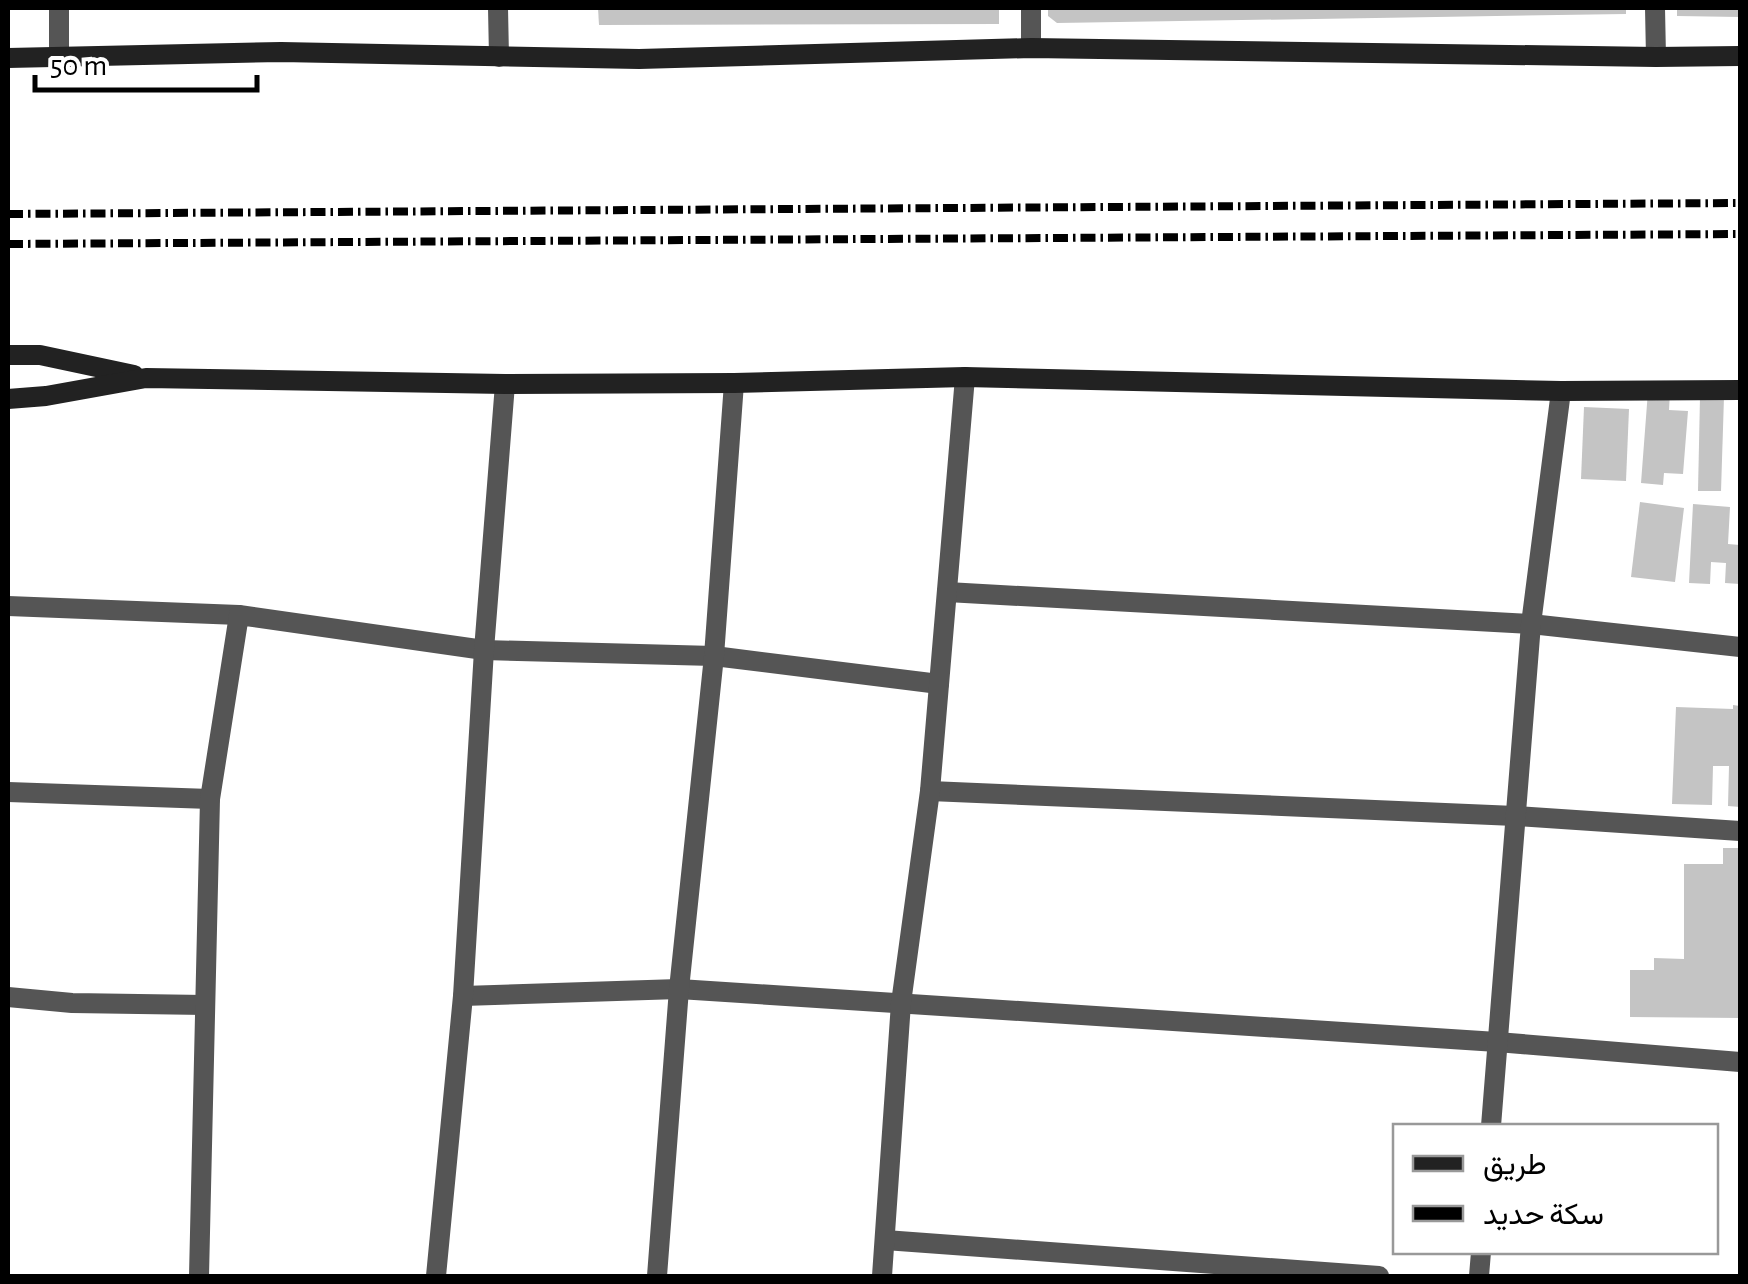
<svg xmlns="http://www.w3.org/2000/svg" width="1748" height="1284" viewBox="0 0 1748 1284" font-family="'Alegreya Sans',Vazirmatn,sans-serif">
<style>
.building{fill:#c4c4c4}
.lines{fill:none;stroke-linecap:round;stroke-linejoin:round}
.street{stroke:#555;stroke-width:20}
.secondary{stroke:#222;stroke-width:20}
.rail{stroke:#000;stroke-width:8;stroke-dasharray:15 5 2.5 5;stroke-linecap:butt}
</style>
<rect width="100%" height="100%" fill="#fff"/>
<g class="building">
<polygon points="598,8 999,8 999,24 599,25"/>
<polygon points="1048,8 1626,8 1626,14 1057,23 1048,16"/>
<polygon points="1677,8 1740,8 1740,17 1677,16"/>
<polygon points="1648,391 1670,392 1669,410 1688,411 1683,474 1664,473 1663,485 1641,483"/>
<polygon points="1700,397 1724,397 1721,491 1698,491"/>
<polygon points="1584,407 1629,409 1626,481 1581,479"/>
<polygon points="1640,502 1684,508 1675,582 1631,577"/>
<polygon points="1693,504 1730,507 1728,544 1740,545 1740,584 1725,583 1726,563 1711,562 1710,584 1689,583"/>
<polygon points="1733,705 1740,706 1740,807 1728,806 1729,766 1713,766 1712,805 1672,804 1676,707 1733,709"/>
<polygon points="1723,848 1740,848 1740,1018 1630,1017 1630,970 1654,970 1654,958 1684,959 1684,864 1723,864"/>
</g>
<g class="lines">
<g class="street">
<polyline points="59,8 59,59"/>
<polyline points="498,8 499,57"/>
<polyline points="1031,8 1031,48"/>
<polyline points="1655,8 1656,57"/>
<polyline points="947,592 1531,624 1740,647"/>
<polyline points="8,606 239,615"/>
<polyline points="930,791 1515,816 1740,831"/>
<polyline points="8,792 210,799"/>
<polyline points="463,996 679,989 1497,1042 1740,1062"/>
<polyline points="8,997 72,1003 205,1005"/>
<polyline points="1491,1126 1531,624 1561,391"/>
<polyline points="885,1240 1379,1276"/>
<polyline points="199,1276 210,799 239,615 484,650 714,656 939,684"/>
<polyline points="436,1276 463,996 484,650 505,384"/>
<polyline points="657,1276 679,989 714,656 734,383"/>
<polyline points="882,1276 901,1003 930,791 965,377"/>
<polyline points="1479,1276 1481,1252"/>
</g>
<g class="secondary">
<polyline points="8,58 281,52 639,59 1031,48 1656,57 1740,56"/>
<polyline points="8,355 40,355 134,375"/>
<polyline points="8,399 46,396 146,378 505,384 734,383 965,377 1561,391 1740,390"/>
</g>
<g class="rail">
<polyline points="8,214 1740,203"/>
<polyline points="8,244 1740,234"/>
</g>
</g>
<rect width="1748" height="1284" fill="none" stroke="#000000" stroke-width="20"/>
<rect x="1393" y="1124" width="325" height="130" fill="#ffffff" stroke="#999999" stroke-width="2.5"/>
<rect x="1413" y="1156" width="50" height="15" fill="#222222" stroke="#999999" stroke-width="2.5"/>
<text x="1483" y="1174" font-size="30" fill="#000000">طريق</text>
<rect x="1413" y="1206" width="50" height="15" fill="#000000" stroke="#999999" stroke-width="2.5"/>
<text x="1483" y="1224" font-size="30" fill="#000000">سكة حديد</text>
<path d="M35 75v15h222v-15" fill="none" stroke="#000000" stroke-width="5"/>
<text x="50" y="75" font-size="30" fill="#000000" stroke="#ffffff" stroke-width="8" paint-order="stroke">50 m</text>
</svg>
